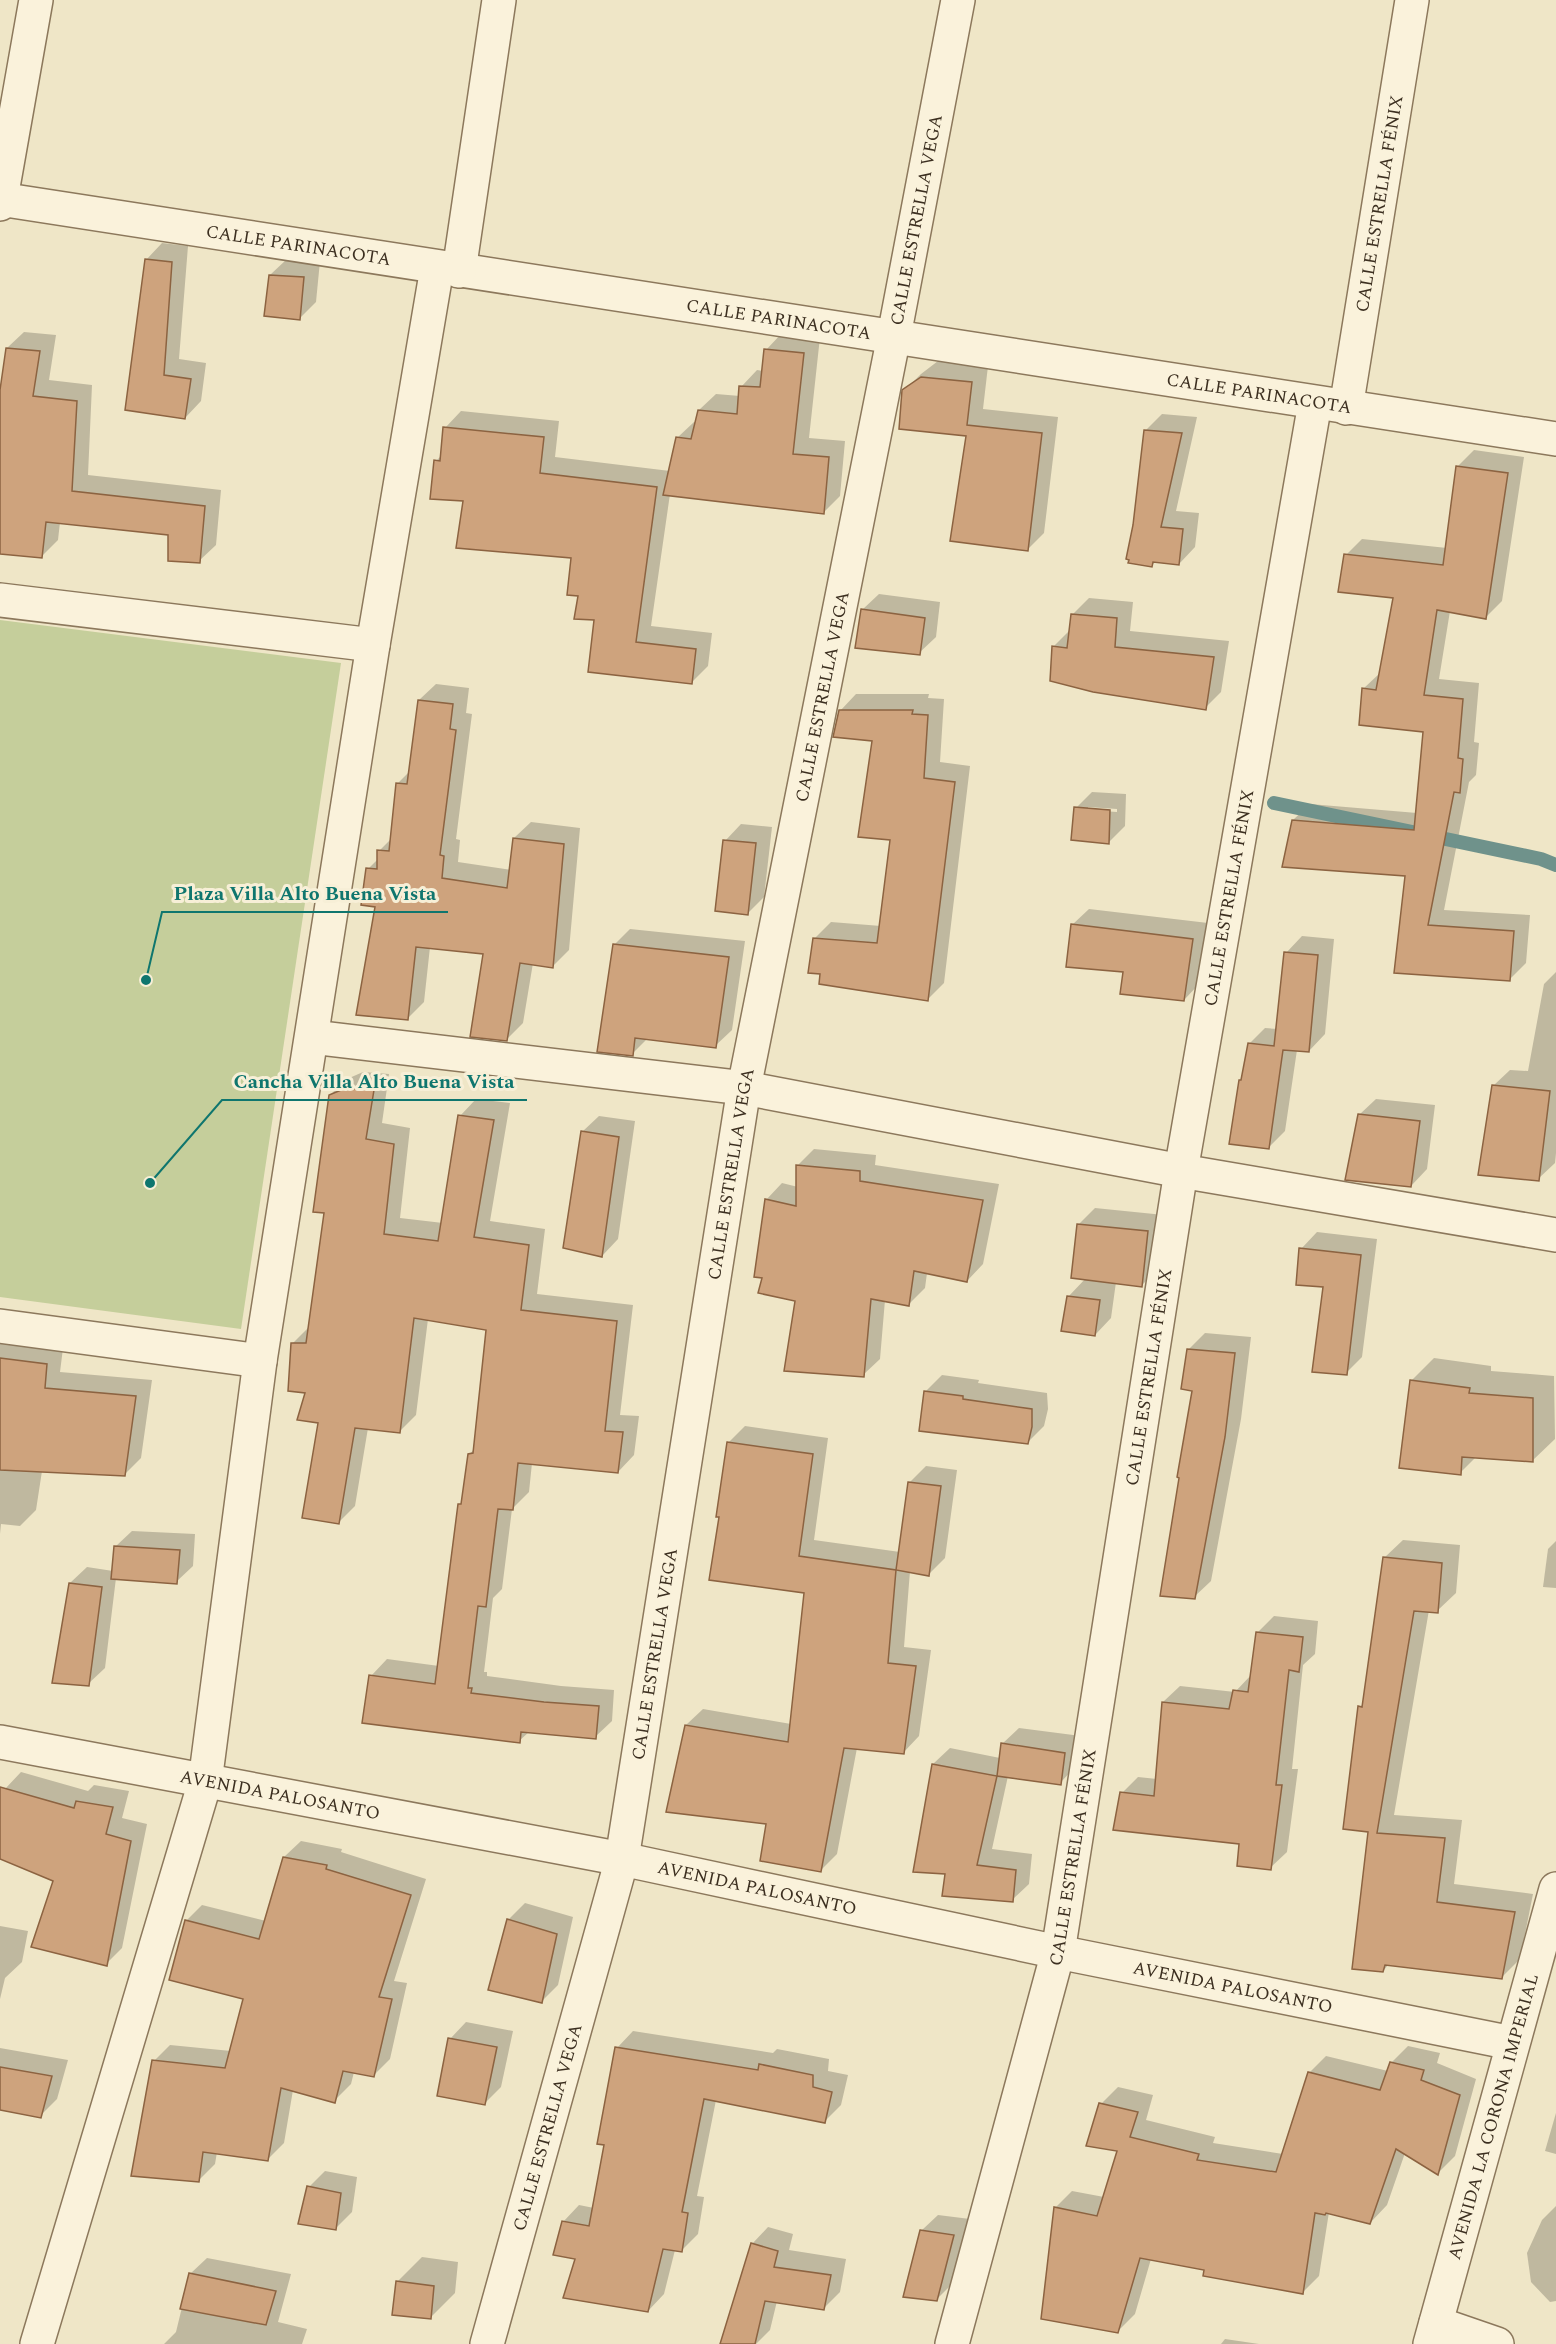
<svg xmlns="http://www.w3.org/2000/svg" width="1556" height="2344" viewBox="0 0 1556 2344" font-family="Spectral,serif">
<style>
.green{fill:#c5ce9b}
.shadow{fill:#0003;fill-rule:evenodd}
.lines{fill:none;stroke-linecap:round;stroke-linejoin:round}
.stream{stroke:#6f928b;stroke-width:14}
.building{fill:#cea37d;stroke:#8c6341;stroke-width:1.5}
.minor-casing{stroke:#8c785c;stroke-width:36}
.minor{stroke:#faf2db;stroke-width:33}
.labels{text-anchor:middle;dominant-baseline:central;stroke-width:6;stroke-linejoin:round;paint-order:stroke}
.street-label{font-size:18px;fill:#3c2f20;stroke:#f7efd7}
.leader{fill:none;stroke:#0f766e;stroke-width:2}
.callout-dot{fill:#0f766e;stroke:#f7efd7;stroke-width:2}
.callout-label{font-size:20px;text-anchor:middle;font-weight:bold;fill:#0f766e;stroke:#f7efd7;stroke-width:6;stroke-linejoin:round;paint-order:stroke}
</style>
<rect width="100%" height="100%" fill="#efe6c7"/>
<polygon class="green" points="0,620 341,663 241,1329 0,1297"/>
<g class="shadow">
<polygon points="162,243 188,246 179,359 206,363 201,401 185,418 126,409 146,260"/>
<polygon points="287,259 320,261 316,302 300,318 270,275"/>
<polygon points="24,332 56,335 49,380 92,385 88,475 221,490 216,545 199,561 170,534 60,522 58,540 42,556 0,553 0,405 7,348"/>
<polygon points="782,333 820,337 809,438 845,441 840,496 823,513 670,494 651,626 712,633 708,666 692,682 596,619 580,594 572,557 465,500 436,461 442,455 445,428 461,411 559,421 555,457 670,471 677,438 694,422 696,422 699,410 716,394 740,396 741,387 757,370 763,371 766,350"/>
<polygon points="938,361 988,366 983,409 1058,417 1044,533 1028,549 967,435 904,391 921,374"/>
<polygon points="1162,414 1197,417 1176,511 1199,513 1195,547 1179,564 1156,561 1152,565 1134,525 1145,431"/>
<polygon points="1474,450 1524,457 1502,601 1485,618 1450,611 1439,679 1479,683 1474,742 1479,743 1476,775 1469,782 1444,910 1530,915 1526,963 1509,980 1396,972 1407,875 1293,820 1310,804 1417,813 1425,730 1363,689 1380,673 1394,597 1346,555 1362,539 1447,548 1458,466"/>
<polygon points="879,594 940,602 936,637 919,653 862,610"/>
<polygon points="1089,598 1133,602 1130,631 1229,641 1221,692 1205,708 1052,680 1054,646 1071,629 1072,615"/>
<polygon points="436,684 469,688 466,713 472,714 456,839 460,840 458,862 511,870 514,838 531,822 580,828 569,950 553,966 533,963 523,1023 507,1039 485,953 430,947 424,1002 408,1018 368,869 379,858 379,851 392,838 398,783 410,771 419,700"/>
<polygon points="856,694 929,694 928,698 944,699 940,762 970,766 944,983 928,999 822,973 815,938 831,922 881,926 891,839 874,740 840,711"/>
<path d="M1092,792l34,2 -1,32 -17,17 -32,-35zM1088,807l29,2v3l-29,-2z"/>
<polygon points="741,824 772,827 764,897 748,913 725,841"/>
<polygon points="1089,909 1208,923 1200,983 1184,1000 1125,970 1072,925"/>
<polygon points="630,929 745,941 732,1030 715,1046 648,1038 632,1054 614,945"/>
<polygon points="1302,936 1334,939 1325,1034 1309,1051 1297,1050 1285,1131 1269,1147 1240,1081 1243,1077 1249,1044 1265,1028 1278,1029 1286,953"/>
<polygon points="1556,972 1556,1153 1555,1163 1538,1179 1493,1086 1510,1070 1528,1071 1544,984"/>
<polygon points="363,1072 389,1074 382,1123 410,1128 400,1218 443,1223 460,1116 476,1099 510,1103 490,1221 545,1229 537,1294 633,1305 620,1415 639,1416 634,1455 618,1472 532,1463 529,1492 512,1509 502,1589 493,1598 484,1672 487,1672 487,1676 561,1686 614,1690 612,1721 595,1737 529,1732 519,1741 371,1676 387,1659 439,1666 460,1505 463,1501 469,1455 475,1448 487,1328 428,1319 416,1415 399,1432 368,1428 355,1506 339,1522 320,1422 307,1391 293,1343 310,1326 326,1212 330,1095 347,1079"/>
<polygon points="1376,1099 1435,1105 1427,1169 1411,1186 1359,1115"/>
<polygon points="599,1116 635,1121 618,1239 602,1256 582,1132"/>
<polygon points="814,1149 876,1155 875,1165 999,1184 983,1264 967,1281 927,1273 925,1288 908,1305 885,1300 880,1359 863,1375 797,1300 764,1277 766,1200 782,1183 798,1187 798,1165"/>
<polygon points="1095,1208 1164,1215 1158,1269 1142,1285 1116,1282 1111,1318 1095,1335 1068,1297 1086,1278 1079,1224"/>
<polygon points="1317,1232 1377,1239 1362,1357 1346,1373 1324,1286 1301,1249"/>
<polygon points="1205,1333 1251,1337 1241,1419 1211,1581 1194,1597 1194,1389 1188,1350"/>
<polygon points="0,1340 63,1348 60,1372 152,1380 141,1458 124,1475 42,1471 36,1510 20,1526 1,1524 0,1534"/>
<polygon points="1434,1358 1491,1366 1491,1371 1554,1376 1555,1439 1532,1461 1476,1457 1460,1473 1412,1380"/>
<polygon points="942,1375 979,1380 978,1383 1047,1393 1048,1409 1044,1426 1027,1443 925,1392"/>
<polygon points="745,1426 828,1438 814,1540 900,1552 909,1483 926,1466 957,1470 945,1558 929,1574 910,1571 904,1647 931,1650 919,1736 903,1753 857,1748 837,1854 821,1870 768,1823 686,1725 703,1709 791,1724 806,1591 721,1516 728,1443"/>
<polygon points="132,1531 195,1534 193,1566 176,1582 116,1578 105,1668 88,1684 70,1583 87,1567 113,1571 115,1547"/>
<polygon points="1403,1540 1460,1545 1456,1593 1437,1611 1429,1610 1394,1815 1462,1820 1454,1884 1533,1894 1520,1959 1502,1977 1389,1964 1383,1971 1360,1707 1364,1703 1384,1558"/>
<polygon points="1556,1541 1556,1588 1543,1587 1548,1549"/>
<polygon points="1274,1616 1318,1621 1315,1654 1303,1665 1292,1769 1298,1769 1287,1852 1270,1868 1241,1843 1122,1793 1138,1777 1157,1779 1163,1702 1180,1686 1235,1692 1252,1674 1257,1633"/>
<polygon points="1019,1728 1081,1736 1076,1766 1060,1783 1008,1776 992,1849 1032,1854 1029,1884 1012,1900 946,1873 933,1764 950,1748 1000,1758 1002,1744"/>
<polygon points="21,1772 88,1791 94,1785 129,1791 122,1818 147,1824 122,1948 106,1964 55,1880 0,1858 0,1805 5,1789"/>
<polygon points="301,1841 342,1849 341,1852 426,1879 394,1981 407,1983 390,2059 374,2075 354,2072 351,2084 334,2101 293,2090 284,2143 268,2159 217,2152 215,2164 199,2180 154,2061 170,2045 231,2051 245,1998 186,1921 202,1905 266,1921 284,1857"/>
<polygon points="525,1903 573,1917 558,1985 541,2002 490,1989 509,1919"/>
<polygon points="0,1926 28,1931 22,1962 5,1978 0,1999"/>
<polygon points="466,2022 513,2031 501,2087 484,2104 450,2039"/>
<polygon points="633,2031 773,2053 777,2049 829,2059 828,2071 848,2075 841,2105 824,2122 716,2100 697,2196 704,2197 698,2234 681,2251 675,2250 664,2294 648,2311 577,2258 563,2222 579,2205 594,2208 606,2144 617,2048"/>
<polygon points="1408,2046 1440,2053 1437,2063 1476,2079 1455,2156 1438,2173 1405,2153 1387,2205 1370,2223 1329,2212 1319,2276 1302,2293 1206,2269 1151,2259 1135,2314 1118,2331 1055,2208 1072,2191 1104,2197 1119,2150 1101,2104 1118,2087 1153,2095 1146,2120 1215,2137 1213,2143 1283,2154 1309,2073 1326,2056 1388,2071 1391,2063"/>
<polygon points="0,2048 68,2060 57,2099 40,2116 0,2108"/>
<polygon points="1556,2113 1556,2154 1545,2151"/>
<polygon points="325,2171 357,2177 352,2212 336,2228 309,2187"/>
<polygon points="1556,2206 1556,2301 1550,2302 1531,2282 1527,2253 1542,2220"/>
<polygon points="938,2215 970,2219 953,2283 936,2300 921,2231"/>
<polygon points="768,2227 793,2234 789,2250 846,2259 840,2292 823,2309 777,2301 770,2330 756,2344 743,2344 752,2244"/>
<polygon points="422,2257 458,2262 455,2293 431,2317 397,2282"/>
<polygon points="207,2258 291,2274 278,2322 307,2329 302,2344 164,2344 176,2332 190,2274"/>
<polygon points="1225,2339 1259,2344 1221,2344"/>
</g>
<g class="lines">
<polyline class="stream" points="1274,803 1541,859 1556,865"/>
</g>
<g class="building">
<polygon points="145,259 172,262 164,375 191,379 185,419 125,410"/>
<polygon points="269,275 304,277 300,320 264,316"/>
<polygon points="6,348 40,351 33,396 77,401 72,491 205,506 200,563 168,561 168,535 46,522 42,558 0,554 0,390"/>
<polygon points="764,349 804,353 793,454 829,457 824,514 663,495 676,437 691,439 698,410 737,414 739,386 760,387"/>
<polygon points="921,377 972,382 967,425 1042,433 1028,551 950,541 966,436 899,429 902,390"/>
<polygon points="443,427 544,437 540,473 657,487 636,642 696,649 692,684 588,672 594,620 574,619 578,596 567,595 571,558 456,548 463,501 430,499 434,460 440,461"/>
<polygon points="1144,430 1182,433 1161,527 1183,529 1179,565 1153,562 1152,567 1128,563 1129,560 1126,559 1133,525"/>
<polygon points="1456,466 1508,473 1486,619 1437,610 1424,695 1463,699 1458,758 1463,759 1460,793 1454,792 1428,925 1514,931 1510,981 1394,973 1405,876 1282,867 1292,820 1414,830 1423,732 1359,725 1362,688 1376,690 1393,598 1338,592 1344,554 1443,565"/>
<polygon points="861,609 925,618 920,655 855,648"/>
<polygon points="1071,614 1117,618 1115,647 1214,657 1206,710 1093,692 1050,681 1052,646 1067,648"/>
<polygon points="418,700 453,704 450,729 456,730 440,855 444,856 442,878 507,888 513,838 564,844 553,968 520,963 507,1041 470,1037 483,954 416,947 408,1020 356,1015 375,907 361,905 366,868 377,869 377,850 389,851 396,783 407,784"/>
<polygon points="839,710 913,710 912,714 928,715 924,778 955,782 928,1001 819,984 820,974 808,973 813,938 877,943 890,840 858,837 872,741 833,737"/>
<polygon points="1074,807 1110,810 1109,844 1071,840"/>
<polygon points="723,840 756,843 748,915 715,911"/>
<polygon points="1071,924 1193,939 1184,1001 1120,994 1123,972 1066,967"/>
<polygon points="613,944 729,957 716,1048 635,1038 633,1056 597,1052"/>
<polygon points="1284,952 1318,955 1309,1052 1283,1050 1269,1149 1229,1144 1239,1080 1241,1080 1248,1043 1274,1046"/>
<polygon points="1492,1085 1550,1091 1539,1181 1478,1175"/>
<polygon points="346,1088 374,1090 366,1139 394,1144 384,1234 438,1241 458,1115 494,1120 474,1237 529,1245 521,1310 617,1321 605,1431 623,1432 618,1473 518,1463 513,1510 498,1509 486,1607 478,1606 468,1688 472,1688 471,1693 544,1702 599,1706 596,1739 521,1732 520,1743 362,1723 369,1675 435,1684 458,1504 461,1504 468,1454 473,1453 486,1330 414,1318 400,1433 355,1428 339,1524 302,1518 318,1423 297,1420 305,1393 288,1391 291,1343 306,1343 324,1213 313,1212 329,1095"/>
<polygon points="1358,1114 1420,1121 1411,1187 1345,1180"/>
<polygon points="581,1131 619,1137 602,1257 563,1248"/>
<polygon points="796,1165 860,1171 860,1181 983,1200 967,1282 914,1271 909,1306 871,1299 864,1377 784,1371 795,1301 758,1293 762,1278 754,1277 765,1199 796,1206"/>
<polygon points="1077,1224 1148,1231 1142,1287 1071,1278"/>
<polygon points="1299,1248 1361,1255 1347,1375 1312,1372 1323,1287 1296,1285"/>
<polygon points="1067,1296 1100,1300 1095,1336 1061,1331"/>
<polygon points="1187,1349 1235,1353 1225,1437 1195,1599 1160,1596 1179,1478 1177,1477 1192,1391 1181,1389"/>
<polygon points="0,1358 47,1364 45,1388 136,1396 125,1476 0,1470"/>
<polygon points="1410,1380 1470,1388 1469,1393 1533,1398 1533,1462 1462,1457 1461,1475 1399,1468"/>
<polygon points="924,1391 963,1396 963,1399 1032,1409 1032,1427 1028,1444 919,1431"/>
<polygon points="727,1442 813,1454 799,1556 896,1570 888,1663 916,1666 904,1754 844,1748 821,1872 760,1861 766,1824 666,1812 685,1725 788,1742 804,1593 709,1580 719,1517 716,1517"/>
<polygon points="908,1482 941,1486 929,1576 896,1570"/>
<polygon points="114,1546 180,1550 177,1584 111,1579"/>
<polygon points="1383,1557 1442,1563 1438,1613 1414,1611 1377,1833 1445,1838 1437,1902 1515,1912 1502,1979 1385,1965 1383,1972 1352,1969 1368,1832 1343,1829 1358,1706 1362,1707"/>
<polygon points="69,1583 102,1587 89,1686 52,1683"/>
<polygon points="1256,1632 1303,1637 1299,1672 1289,1670 1276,1785 1282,1785 1271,1870 1237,1866 1239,1844 1113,1830 1120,1792 1154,1796 1162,1702 1229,1709 1233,1690 1248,1692"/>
<polygon points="1001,1743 1065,1753 1061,1785 997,1776"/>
<polygon points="932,1764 997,1776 977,1865 1016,1870 1013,1902 942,1896 945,1874 913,1872"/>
<polygon points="0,1787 74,1808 76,1801 113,1807 106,1834 131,1841 107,1966 31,1947 53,1881 0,1859"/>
<polygon points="283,1857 327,1865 326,1869 411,1895 379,1997 392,1999 374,2077 343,2071 335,2103 281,2088 268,2161 203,2152 199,2182 131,2176 152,2060 225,2068 243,1999 169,1980 185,1920 259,1939"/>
<polygon points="507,1919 557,1934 542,2003 488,1990"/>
<polygon points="448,2038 497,2047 485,2105 437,2096"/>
<polygon points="615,2047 758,2070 759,2064 813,2075 813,2087 832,2092 825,2123 704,2099 682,2212 688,2213 682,2252 663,2249 648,2312 563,2298 575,2259 553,2255 562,2221 589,2226 604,2145 597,2144"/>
<polygon points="1390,2062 1424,2070 1421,2080 1460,2095 1438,2175 1396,2149 1370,2224 1326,2213 1325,2215 1315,2213 1303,2294 1203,2276 1204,2270 1140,2258 1118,2333 1041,2319 1054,2207 1097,2216 1117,2151 1086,2146 1099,2103 1138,2112 1130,2137 1199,2154 1197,2160 1276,2172 1308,2072 1380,2090"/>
<polygon points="0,2067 52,2076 41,2118 0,2110"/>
<polygon points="307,2186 341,2193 336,2230 298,2224"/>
<polygon points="920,2230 954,2235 937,2301 903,2297"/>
<polygon points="751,2243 778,2251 774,2267 831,2275 824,2310 765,2301 755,2344 720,2344"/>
<polygon points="189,2273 276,2291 266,2325 180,2309"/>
<polygon points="396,2281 434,2286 431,2319 392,2315"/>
</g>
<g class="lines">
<defs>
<g id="minor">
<path id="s1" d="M0,199l1556,240"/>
<polyline points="0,204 36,0"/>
<polyline points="459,271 499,0"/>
<path id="s2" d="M1346,408l66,-408"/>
<polyline points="0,600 373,645"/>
<polyline points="312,1037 744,1088 1181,1171 1556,1235"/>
<polyline points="0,1326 260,1361"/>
<path id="s3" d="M0,1742l622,117 436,93 454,91"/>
<polyline points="1436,2323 1497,2344"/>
<polyline points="37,2344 205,1782 260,1361 373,645 437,268"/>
<path id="s4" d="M487,2344l135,-485 122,-771 150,-752 64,-336"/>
<path id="s5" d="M952,2344l106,-392 123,-781 134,-768"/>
<path id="s6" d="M1430,2344l126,-455"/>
</g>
</defs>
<use href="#minor" class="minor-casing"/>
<use href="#minor" class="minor"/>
</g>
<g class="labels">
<g class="street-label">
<text stroke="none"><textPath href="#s2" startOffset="207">CALLE ESTRELLA FÉNIX</textPath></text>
<text stroke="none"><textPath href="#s4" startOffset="2169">CALLE ESTRELLA VEGA</textPath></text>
<text stroke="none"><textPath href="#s1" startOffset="302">CALLE PARINACOTA</textPath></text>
<text stroke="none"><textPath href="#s1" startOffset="788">CALLE PARINACOTA</textPath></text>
<text stroke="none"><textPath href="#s1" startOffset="1274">CALLE PARINACOTA</textPath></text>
<text stroke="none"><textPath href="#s4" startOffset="1683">CALLE ESTRELLA VEGA</textPath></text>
<text stroke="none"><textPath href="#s5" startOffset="1474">CALLE ESTRELLA FÉNIX</textPath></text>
<text stroke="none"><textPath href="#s4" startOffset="1197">CALLE ESTRELLA VEGA</textPath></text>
<text stroke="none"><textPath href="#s5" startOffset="988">CALLE ESTRELLA FÉNIX</textPath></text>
<text stroke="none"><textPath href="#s4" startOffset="711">CALLE ESTRELLA VEGA</textPath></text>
<text stroke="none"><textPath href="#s3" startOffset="285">AVENIDA PALOSANTO</textPath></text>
<text stroke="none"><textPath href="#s5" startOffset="502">CALLE ESTRELLA FÉNIX</textPath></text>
<text stroke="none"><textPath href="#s3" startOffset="771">AVENIDA PALOSANTO</textPath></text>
<text stroke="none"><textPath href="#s3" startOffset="1257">AVENIDA PALOSANTO</textPath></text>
<text stroke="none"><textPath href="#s6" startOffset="236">AVENIDA LA CORONA IMPERIAL</textPath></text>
<text stroke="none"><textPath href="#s4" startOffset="225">CALLE ESTRELLA VEGA</textPath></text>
</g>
</g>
<path class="leader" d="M146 980L162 912H448M150 1183L222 1100H527"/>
<g class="callout-dot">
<circle cx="146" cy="980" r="6"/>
<circle cx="150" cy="1183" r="6"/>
</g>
<g class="callout-label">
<text x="305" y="900">Plaza Villa Alto Buena Vista</text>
<text x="374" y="1088">Cancha Villa Alto Buena Vista</text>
</g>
</svg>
